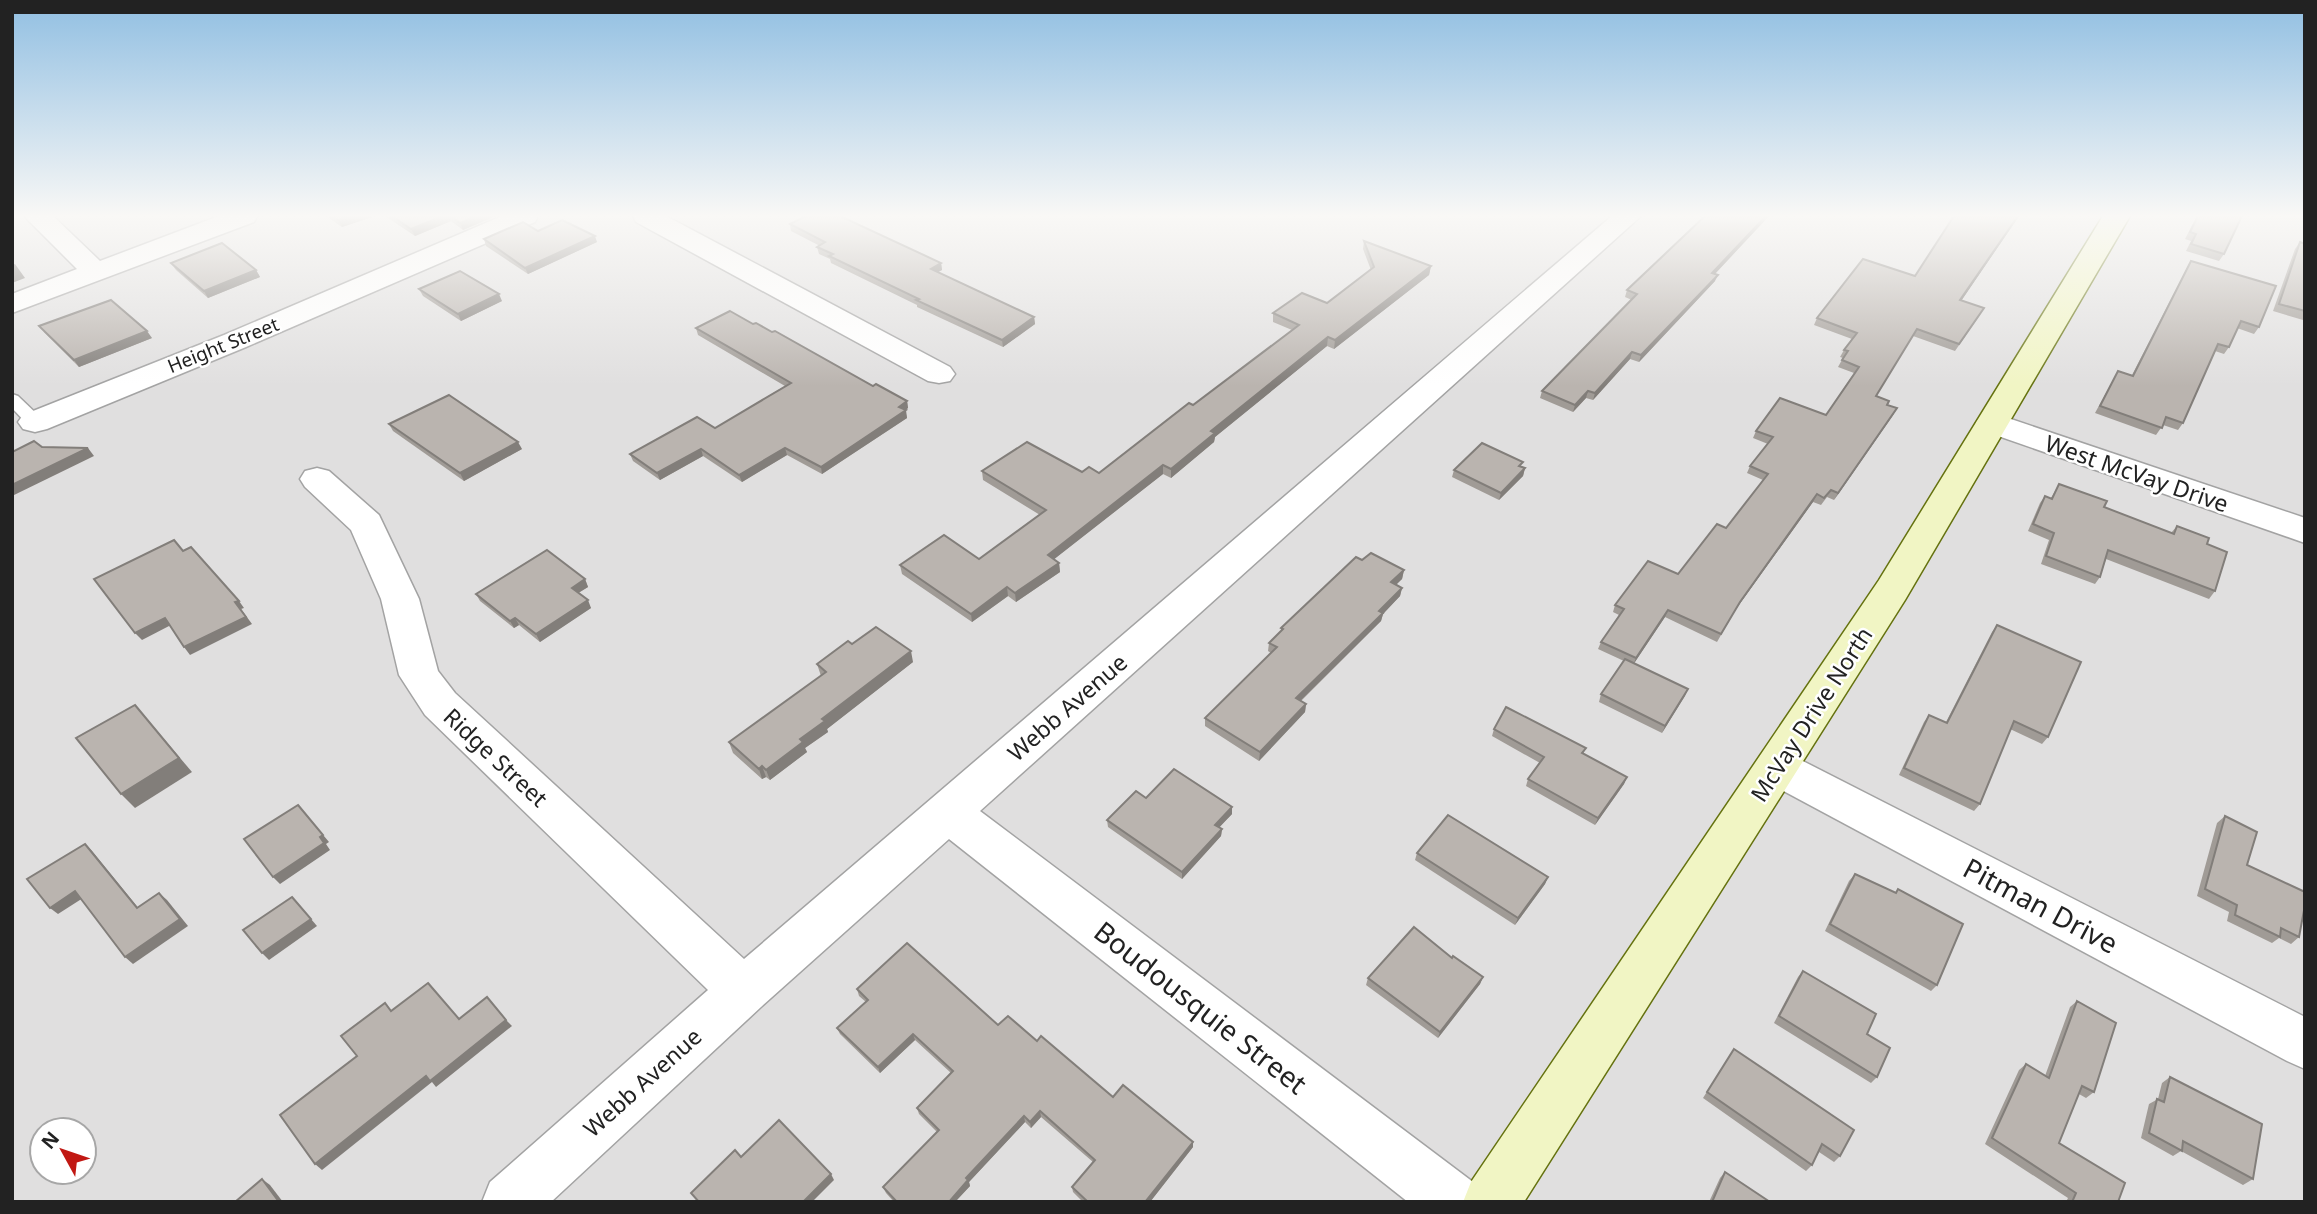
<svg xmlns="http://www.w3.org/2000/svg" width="2317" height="1214" viewBox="0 0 2317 1214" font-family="'Noto Sans',sans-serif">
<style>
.residential{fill:#e0dfdf;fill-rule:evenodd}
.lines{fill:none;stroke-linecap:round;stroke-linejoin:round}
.lane-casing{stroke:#a3a3a3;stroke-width:3}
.street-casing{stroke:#a3a3a3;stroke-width:3}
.secondary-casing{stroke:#65720f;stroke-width:3}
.lane{fill:#fff;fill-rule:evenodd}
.street{fill:#fff;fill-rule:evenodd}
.secondary{fill:#f1f5c4;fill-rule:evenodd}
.wall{fill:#a09b96}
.shaded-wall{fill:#827e7a}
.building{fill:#bab4af;stroke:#827e7a;stroke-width:2}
.labels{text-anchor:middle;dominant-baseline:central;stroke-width:5;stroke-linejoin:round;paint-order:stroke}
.far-street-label{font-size:19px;fill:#222;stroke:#fff}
.street-label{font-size:23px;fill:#222;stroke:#fff}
.near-street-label{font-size:28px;fill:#222;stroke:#fff}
</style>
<rect width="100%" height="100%" fill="#f1efea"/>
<path class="residential" d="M12,216h2293v986h-2293zM42,1130h42v42h-42z"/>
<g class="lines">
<defs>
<polygon id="lane" points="12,394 18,396 41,418 43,422 41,426 29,426 12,408"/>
<g id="street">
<polygon points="24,216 53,216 100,261 219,216 257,216 254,222 12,313 12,294 77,269"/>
<polygon points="502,216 538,216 535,222 246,347 47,429 35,432 23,429 18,422 23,415 224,335"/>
<polygon points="633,216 666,216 950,367 955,374 950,381 939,383 928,381 636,222"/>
<polygon points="1612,216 1641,216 980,811 1473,1182 1481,1202 1408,1202 949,839 761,1007 551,1202 482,1202 490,1182 708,990 425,715 399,675 381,599 351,530 305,487 300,479 305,471 317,468 329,471 379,515 419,599 438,671 455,693 744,959"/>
<polygon points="1993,413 2305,518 2305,543 1981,430 1976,423 1981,416"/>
<polygon points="1776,750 1791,755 2305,1017 2305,1069 2287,1061 1761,779 1754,767 1761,755"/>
</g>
<polygon id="secondary" points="2103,216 2130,216 1905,600 1524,1202 1463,1202 1471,1182 1879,580"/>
</defs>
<use href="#lane" class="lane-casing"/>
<use href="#street" class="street-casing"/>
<use href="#secondary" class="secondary-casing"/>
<use href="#lane" class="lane"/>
<use href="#street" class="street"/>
<use href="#secondary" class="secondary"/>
</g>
<g class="wall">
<polygon points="326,216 375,216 342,227"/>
<polygon points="385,216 496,216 463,230 451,221 415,236"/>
<polygon points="1705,216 1769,216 1715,274 1715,281 1639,362 1630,359 1593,400 1586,398 1573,412 1540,398 1542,391 1632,300 1625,297 1627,290"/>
<polygon points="1954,216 2019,216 1961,301 1980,315 1955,351 1913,336 1876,396 1887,405 1897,408 1893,415 1834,500 1827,497 1821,505 1813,502 1736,609 1717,642 1665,617 1634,663 1688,689 1662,733 1599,702 1601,694 1624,661 1598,649 1601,642 1619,615 1613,612 1615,605 1678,574 1726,528 1763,480 1747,473 1750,466 1768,444 1753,438 1756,431 1826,415 1854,373 1838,367 1843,358 1840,357 1844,350 1852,339 1814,325 1817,318 1915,276"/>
<polygon points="2197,216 2242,216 2224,254 2219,261 2186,251 2191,241 2185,239"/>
<polygon points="790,224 941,263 942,270 938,272 1034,317 1035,324 1003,347 917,307 917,305 831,263 830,259 819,254 817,247 820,246 791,231"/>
<polygon points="538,231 597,242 528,274 486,246 484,239"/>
<polygon points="1364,241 1431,266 1429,275 1334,349 1327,346 1215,437 1214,442 1171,478 1163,474 1054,559 1059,563 1060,572 1016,602 1008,596 972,622 902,574 900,565 979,559 1040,515 983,480 982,471 1099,473 1193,405 1292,330 1273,322 1273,313 1327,303 1371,270 1363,249"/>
<polygon points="2300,242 2305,244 2305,318 2303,320 2273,311 2295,249"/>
<polygon points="2191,261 2259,327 2254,334 2237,328 2229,347 2224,354 2215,351 2183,423 2178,430 2163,425 2156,435 2095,413 2118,371 2132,375 2187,268"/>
<polygon points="171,263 256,270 260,277 208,298 176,270"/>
<polygon points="419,289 502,301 461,321 423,296"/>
<polygon points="753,324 772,332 873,386 907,401 908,408 905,410 907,418 822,474 787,455 742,482 703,456 660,480 633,461 630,454 715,428 785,386 698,335 696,328"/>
<polygon points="39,326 152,338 79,367 45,333"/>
<polygon points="389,424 522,449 464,481 393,431"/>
<polygon points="1525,468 1523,476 1499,500 1452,477 1454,470"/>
<polygon points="2059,484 2104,507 2171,533 2177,526 2207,544 2215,591 2209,599 2106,559 2100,577 2095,584 2041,564 2049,540 2028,531 2040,503 2045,496 2051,498"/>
<polygon points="1362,560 1404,570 1402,579 1396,584 1402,588 1400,596 1383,614 1381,621 1301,701 1306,704 1305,712 1259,761 1205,726 1205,718 1271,653 1268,651 1269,643 1281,631 1281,628"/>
<polygon points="585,579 588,587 578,593 591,608 540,642 519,625 514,628 480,601 476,594"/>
<polygon points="1997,625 2048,737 2042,744 2010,729 1980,804 1974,811 1899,775 1924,722 1929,715 1946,722 1992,632"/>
<polygon points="852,644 913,662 827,729 828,732 805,748 807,752 770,780 766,777 762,779 733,753 729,742 821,676 817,664"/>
<polygon points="1494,729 1586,748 1583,754 1627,777 1624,784 1595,825 1526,786 1528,779 1540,763 1492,736"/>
<polygon points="1146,798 1232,807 1232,814 1219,827 1222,829 1221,836 1182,879 1108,827 1107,820"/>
<polygon points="2225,816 2247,865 2299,937 2291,944 2279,938 2272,943 2227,921 2229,912 2197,896 2217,823"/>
<polygon points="1417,853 1548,877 1545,884 1515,925 1415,860"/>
<polygon points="1855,874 1895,893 1898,889 1937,985 1931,991 1825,931 1849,881"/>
<polygon points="1452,958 1483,977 1480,984 1438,1038 1366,985 1368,978"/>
<polygon points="1803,971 1867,1034 1877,1077 1871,1083 1774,1023 1798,977"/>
<polygon points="857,989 998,1025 1037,1041 1113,1097 1193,1147 1150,1202 1083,1202 1073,1192 1072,1187 1093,1162 1041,1117 1031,1128 1025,1122 969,1182 970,1186 955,1202 894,1202 886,1193 883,1187 937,1132 919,1114 917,1108 951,1073 915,1040 880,1073 840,1034 837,1028 866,1002 859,996"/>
<polygon points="2077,1001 2094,1092 2086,1098 2079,1094 2059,1143 2118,1202 2066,1202 2068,1198 1985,1144 2019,1070 2026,1064 2045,1076 2070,1007"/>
<polygon points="1734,1049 1840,1156 1834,1162 1819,1152 1812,1165 1806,1171 1703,1098"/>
<polygon points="2170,1077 2253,1179 2243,1185 2181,1151 2173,1156 2141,1138 2149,1104 2158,1099 2162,1083"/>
<polygon points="1725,1172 1770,1202 1709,1202 1720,1178"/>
</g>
<g class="shaded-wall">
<polygon points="351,216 375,216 342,227 338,220"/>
<polygon points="443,216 448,216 451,221 415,236 411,229"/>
<polygon points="477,216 496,216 463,230 460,223"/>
<polygon points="1766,216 1769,216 1710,279 1712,273"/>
<polygon points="2018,216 2019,216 1957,307 1960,300"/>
<polygon points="595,236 597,242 528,274 525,268"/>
<polygon points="941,263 942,270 932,275 931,269"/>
<polygon points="15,264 25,278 12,283 12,265"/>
<polygon points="1431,266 1429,275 1334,349 1335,340"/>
<polygon points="256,270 260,277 208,298 204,291"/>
<polygon points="1718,275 1715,281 1639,362 1641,355"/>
<polygon points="499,294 502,301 461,321 458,314"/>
<polygon points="1034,317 1035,324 1003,347 1002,340"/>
<polygon points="147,331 152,338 79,367 74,360"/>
<polygon points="1328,337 1327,346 1215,437 1214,442 1171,478 1171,469 1211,431"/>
<polygon points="1632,352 1630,359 1593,400 1595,393"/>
<polygon points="1588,391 1586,398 1573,412 1575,405"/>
<polygon points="907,401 908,408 900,414 899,407"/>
<polygon points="1897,408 1893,415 1834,500 1838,493"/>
<polygon points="906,410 907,418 822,474 821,467"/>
<polygon points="518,442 522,449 464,481 460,473"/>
<polygon points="88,448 94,456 12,496 12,485"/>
<polygon points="785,448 787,455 742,482 739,475"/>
<polygon points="701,449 703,456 660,480 657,473"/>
<polygon points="1163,465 1163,474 1048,564 1048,555"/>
<polygon points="1525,468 1523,476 1499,500 1501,493"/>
<polygon points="1817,494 1813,502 1736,609 1717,642 1740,602"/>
<polygon points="1059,563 1060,572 1016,602 1015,593"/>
<polygon points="1404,570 1402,579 1390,591 1391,582"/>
<polygon points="585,579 588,587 575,595 572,588"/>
<polygon points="1007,587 1008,596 972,622 971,614"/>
<polygon points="1402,588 1400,596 1383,614 1381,621 1295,706 1296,698"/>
<polygon points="588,600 591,608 540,642 536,634"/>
<polygon points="239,601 244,608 241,609 252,624 190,655 184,647 235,602"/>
<polygon points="1668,610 1665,617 1633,665 1636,658"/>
<polygon points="165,618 171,625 142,640 135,633"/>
<polygon points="515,618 519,625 514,628 510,621"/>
<polygon points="911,651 913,662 827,729 828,732 805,748 807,752 770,780 766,770 822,719"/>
<polygon points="1688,689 1685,696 1662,733 1665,726"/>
<polygon points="1306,704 1305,712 1259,761 1260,752"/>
<polygon points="135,705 192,772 135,808 121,794"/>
<polygon points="762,766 766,777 762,779 759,769"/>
<polygon points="1627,777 1624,784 1595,825 1598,818"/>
<polygon points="298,805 329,842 326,844 330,850 280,884 273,877"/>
<polygon points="1232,807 1232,814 1215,832 1215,825"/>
<polygon points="1222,829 1221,836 1182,879 1182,872"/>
<polygon points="85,844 92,851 144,915 137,908"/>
<polygon points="1548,877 1545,884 1515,925 1518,918"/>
<polygon points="75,891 83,898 58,914 50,908"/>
<polygon points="159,893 167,900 188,926 133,964 125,957"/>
<polygon points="292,897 317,926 269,960 262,953"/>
<polygon points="1483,977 1480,984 1438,1038 1440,1032"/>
<polygon points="506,1020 512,1026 436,1087 432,1082 322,1170 315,1164 426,1076"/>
<polygon points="913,1034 915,1040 880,1073 878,1067"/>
<polygon points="1040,1111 1041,1117 1031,1128 1030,1122"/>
<polygon points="1024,1116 1025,1122 969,1182 970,1186 955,1202 949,1202 966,1178"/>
<polygon points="1193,1142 1193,1147 1150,1202 1145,1202"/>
<polygon points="831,1174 834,1180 812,1202 803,1202"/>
<polygon points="262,1179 270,1185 283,1202 279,1202"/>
</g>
<g class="building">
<polygon points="332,216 351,216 338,220"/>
<polygon points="392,216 443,216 411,229"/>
<polygon points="450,216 477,216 460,223"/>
<polygon points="806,216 840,216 941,263 931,269 1034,317 1002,340 916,300 919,299 829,256 833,254 817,247 825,242 790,224"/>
<polygon points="1705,216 1766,216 1712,273 1718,275 1641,355 1632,352 1595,393 1588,391 1575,405 1542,391 1637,294 1627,290"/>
<polygon points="1954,216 2018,216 1960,300 1984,308 1959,344 1917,329 1876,396 1889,401 1887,405 1897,408 1838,493 1831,490 1824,498 1817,494 1740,602 1721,634 1668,610 1636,658 1601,642 1624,609 1615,605 1648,561 1678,574 1717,524 1726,528 1768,474 1750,466 1773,437 1756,431 1780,398 1826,415 1859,367 1842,360 1848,351 1844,350 1857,333 1817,318 1863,259 1915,276"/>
<polygon points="2198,216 2242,216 2224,254 2191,244 2196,234 2190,232"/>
<polygon points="562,220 595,236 525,268 484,239 523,222 538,231"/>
<polygon points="1364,241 1431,266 1335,340 1328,337 1211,431 1215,433 1171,469 1163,465 1048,555 1059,563 1015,593 1007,587 971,614 900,565 944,535 979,559 1046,510 982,471 1027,442 1082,472 1089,467 1099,473 1189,403 1193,405 1299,325 1273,313 1302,293 1327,303 1374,267"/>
<polygon points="2300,242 2305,244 2305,311 2279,304"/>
<polygon points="222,243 256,270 204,291 171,263"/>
<polygon points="2191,261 2276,286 2259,327 2241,321 2229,347 2218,344 2183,423 2166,417 2162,428 2100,406 2118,371 2133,376"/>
<polygon points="460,271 499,294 458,314 419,289"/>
<polygon points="111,300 147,331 74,360 39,326"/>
<polygon points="730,311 753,324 756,323 772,332 775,331 873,386 876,384 907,401 899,407 906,410 821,467 785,448 739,475 701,449 657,473 630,454 697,417 715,428 791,383 696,328"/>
<polygon points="449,395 518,442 460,473 389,424"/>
<polygon points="34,441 42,447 88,448 12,485 12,452"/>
<polygon points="1482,443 1523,462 1519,466 1525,468 1501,493 1454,470"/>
<polygon points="2059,484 2107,501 2104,507 2174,534 2177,526 2209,538 2207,544 2227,552 2215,591 2108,550 2100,577 2046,556 2054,533 2033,524 2045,496 2052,499"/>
<polygon points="174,540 183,551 191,547 239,601 235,602 246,617 184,647 165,618 135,633 94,579"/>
<polygon points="547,550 585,579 572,588 588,600 536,634 515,618 510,621 476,594"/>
<polygon points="1371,553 1404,570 1391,582 1402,588 1379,611 1383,613 1296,698 1306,704 1260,752 1205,718 1277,647 1269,643 1283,629 1281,628 1356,557 1362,560"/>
<polygon points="1997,625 2081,662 2048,737 2014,721 1980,804 1904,768 1929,715 1947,723"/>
<polygon points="876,627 911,651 822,719 825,721 800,739 803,742 766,770 762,766 759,769 729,742 826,672 817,664 848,641 852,644"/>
<polygon points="1625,659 1688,689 1665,726 1601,694"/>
<polygon points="135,705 179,758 121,794 76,738"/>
<polygon points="1506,707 1586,748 1582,753 1627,777 1598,818 1528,779 1544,757 1494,729"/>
<polygon points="1174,769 1232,807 1215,825 1222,829 1182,872 1107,820 1136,791 1146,798"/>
<polygon points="298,805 323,835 320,837 324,843 273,877 244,839"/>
<polygon points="1448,815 1548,877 1518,918 1417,853"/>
<polygon points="2225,816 2257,832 2247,865 2305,892 2305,905 2299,937 2281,928 2280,937 2235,915 2237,905 2205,889"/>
<polygon points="85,844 137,908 159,893 180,919 125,957 75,891 50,908 27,879"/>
<polygon points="1855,874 1896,893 1898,889 1963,924 1937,985 1830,924"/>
<polygon points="292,897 311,919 262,953 243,930"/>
<polygon points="1414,927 1452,958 1453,956 1483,977 1440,1032 1368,978"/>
<polygon points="907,943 998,1025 1008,1016 1037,1041 1041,1036 1113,1097 1123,1085 1193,1142 1145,1202 1088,1202 1072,1187 1095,1160 1040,1111 1030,1122 1024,1116 966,1178 968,1180 949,1202 897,1202 883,1187 939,1130 917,1108 953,1071 913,1034 878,1067 837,1028 868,1000 857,989"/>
<polygon points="1803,971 1876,1014 1867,1034 1890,1048 1877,1077 1779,1016"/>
<polygon points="428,983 459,1019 487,997 506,1020 430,1081 426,1076 315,1164 280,1115 357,1056 341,1036 385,1003 391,1011"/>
<polygon points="2077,1001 2116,1023 2094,1092 2082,1086 2059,1143 2125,1183 2118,1202 2072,1202 2076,1193 1992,1138 2026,1064 2049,1078"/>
<polygon points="1734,1049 1854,1130 1840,1156 1822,1144 1812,1165 1707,1092"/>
<polygon points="2170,1077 2262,1124 2253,1179 2183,1141 2182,1151 2149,1133 2157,1099 2164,1102"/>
<polygon points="779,1120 831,1174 803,1202 699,1202 691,1193 735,1150 741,1157"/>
<polygon points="1725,1172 1770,1202 1712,1202"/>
<polygon points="262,1179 279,1202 235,1202"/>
</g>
<linearGradient id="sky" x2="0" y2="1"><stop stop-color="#91bfe2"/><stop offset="0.56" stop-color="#f9f8f6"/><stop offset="1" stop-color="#f9f8f6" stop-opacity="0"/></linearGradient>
<rect width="2317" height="386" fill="url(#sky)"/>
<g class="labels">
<g class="far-street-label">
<text transform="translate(223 345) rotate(-22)">Height Street</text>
</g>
<g class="street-label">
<text transform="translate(2137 473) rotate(19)">West McVay Drive</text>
<text transform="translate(1067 707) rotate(-41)">Webb Avenue</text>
<text transform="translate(1811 714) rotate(-57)">McVay Drive North</text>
<text transform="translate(496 757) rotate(43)">Ridge Street</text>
<text transform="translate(642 1082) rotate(-42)">Webb Avenue</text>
</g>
<g class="near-street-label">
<text transform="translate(2041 905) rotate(28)">Pitman Drive</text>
<text transform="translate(1201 1007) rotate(38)">Boudousquie Street</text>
</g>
</g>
<rect width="2317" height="1214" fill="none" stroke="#222222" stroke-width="28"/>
<g transform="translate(63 1151) rotate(310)"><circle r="33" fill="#ffffff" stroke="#a7a7a7" stroke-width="2"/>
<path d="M0-5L12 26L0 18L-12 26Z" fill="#c11813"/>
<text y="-10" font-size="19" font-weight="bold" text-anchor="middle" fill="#222222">N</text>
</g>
</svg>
